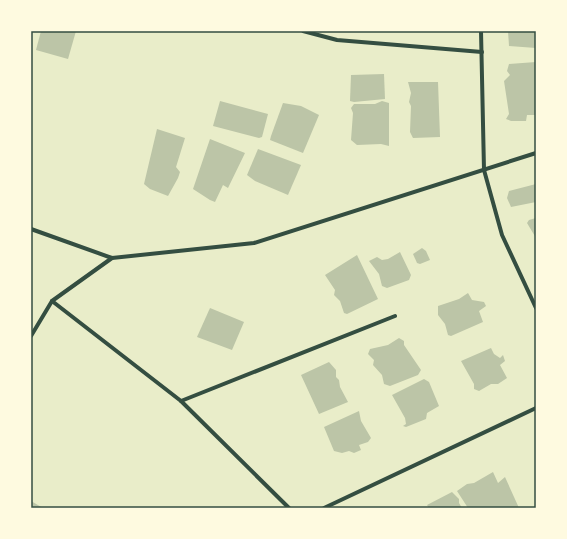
<svg xmlns="http://www.w3.org/2000/svg" width="567" height="539" viewBox="0 0 567 539" font-family="'IBM Plex Serif',serif">
<style>
.building{fill:#bcc5a7}
.lines{fill:none;stroke-linecap:round;stroke-linejoin:round}
.minor{stroke:#344e41;stroke-width:4}
.neatline{fill:none;stroke:#344e41;stroke-width:1.5}
</style>
<rect width="100%" height="100%" fill="#e9edc9"/>
<g class="building">
<polygon points="41,31 76,31 68,59 36,50"/>
<polygon points="508,31 536,31 536,48 509,46"/>
<polygon points="536,62 536,115 527,115 526,121 511,121 506,119 509,114 504,81 510,75 507,71 509,64"/>
<polygon points="384,74 385,99 354,102 350,101 351,75"/>
<polygon points="408,82 438,82 440,137 413,138 410,132 411,106 409,102 411,93"/>
<polygon points="220,101 268,114 262,137 259,138 213,126"/>
<polygon points="382,101 389,103 389,146 381,144 357,145 351,140 353,113 351,108 354,104 375,104"/>
<polygon points="283,103 301,106 319,115 303,153 270,140 271,136"/>
<polygon points="157,129 185,138 176,167 180,172 178,178 168,196 150,189 144,184"/>
<polygon points="210,139 245,153 228,188 223,185 215,202 210,200 193,189"/>
<polygon points="258,149 301,165 288,195 255,181 247,175"/>
<polygon points="536,184 536,202 511,207 507,198 509,191"/>
<polygon points="536,218 536,238 527,223 529,220"/>
<polygon points="422,248 426,251 430,260 420,264 417,263 413,254"/>
<polygon points="400,252 411,275 409,280 387,288 382,286 379,274 369,261 377,257 382,260 388,259"/>
<polygon points="357,255 378,299 347,314 344,313 340,301 334,295 335,290 325,275"/>
<polygon points="468,293 472,300 484,302 486,306 479,311 483,322 451,336 448,335 445,324 438,315 438,306 459,299"/>
<polygon points="210,308 244,322 232,350 197,337"/>
<polygon points="399,338 404,341 404,345 421,370 418,375 390,386 384,384 382,375 373,365 374,360 368,354 370,349 388,345"/>
<polygon points="491,348 494,354 500,358 503,355 505,361 500,365 507,378 498,384 491,384 479,391 474,389 474,384 461,361"/>
<polygon points="329,362 336,370 336,377 339,380 340,387 348,402 319,414 301,375"/>
<polygon points="424,379 429,382 439,406 427,413 426,419 406,427 403,426 406,424 405,418 392,395"/>
<polygon points="359,411 361,421 371,438 368,442 359,445 361,450 354,453 349,451 342,453 334,451 324,427"/>
<polygon points="493,472 498,483 505,477 519,508 468,508 457,491 467,484 474,483"/>
<polygon points="452,492 459,499 459,503 462,508 429,508 427,505"/>
<polygon points="31,501 43,508 31,508"/>
</g>
<g class="lines">
<g class="minor">
<polyline points="303,31 337,40 482,52"/>
<polyline points="481,31 484,170 502,235 536,308"/>
<polyline points="31,229 112,258 254,243 536,153"/>
<polyline points="52,301 181,401 289,508"/>
<polyline points="31,336 52,301 112,258"/>
<polyline points="181,401 395,316"/>
<polyline points="324,508 536,408"/>
</g>
</g>
<rect width="567" height="539" fill="none" stroke="#fefae0" stroke-width="64"/>
<rect x="32" y="32" width="503" height="475" class="neatline"/>
</svg>
